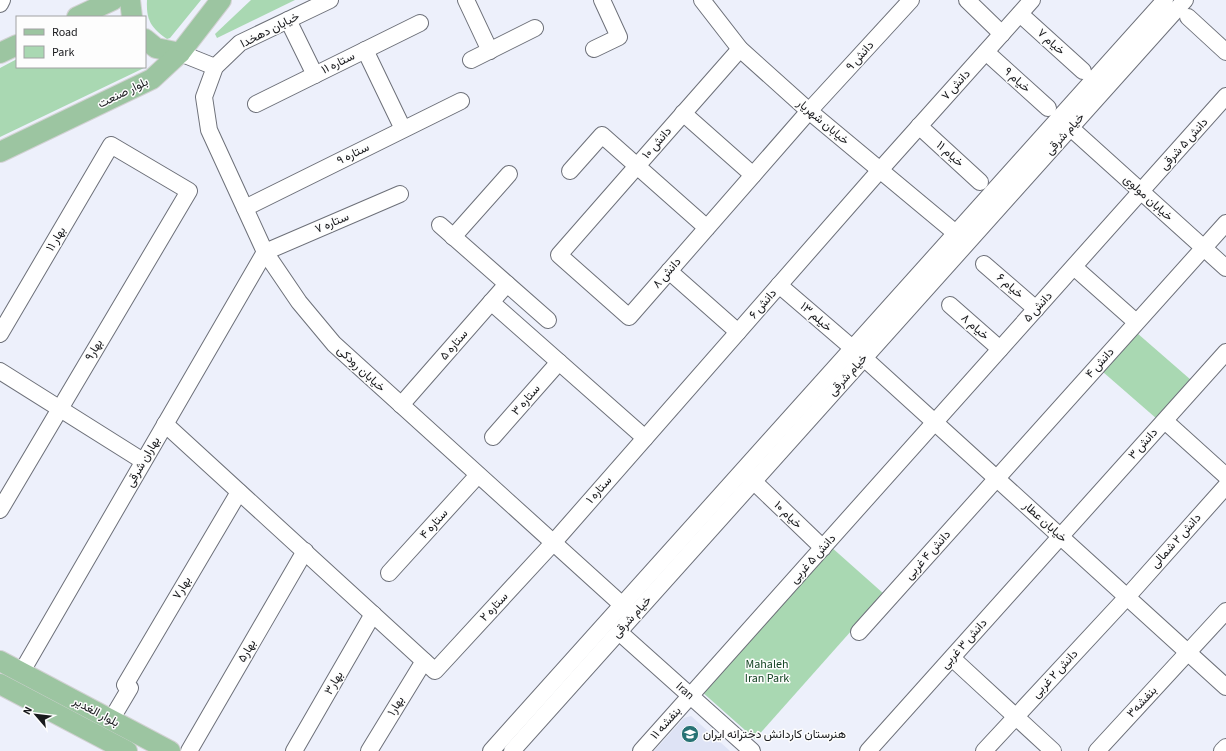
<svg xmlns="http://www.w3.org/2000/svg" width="1226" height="751" viewBox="0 0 1226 751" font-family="'Source Sans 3',Vazirmatn,sans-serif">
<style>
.built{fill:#dee3f5}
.green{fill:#a9d8b2}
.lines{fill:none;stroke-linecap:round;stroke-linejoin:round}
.minor-casing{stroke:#6d7079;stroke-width:18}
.major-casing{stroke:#d1d1d2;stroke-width:22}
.minor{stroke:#fff;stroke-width:16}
.major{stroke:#9cc5a1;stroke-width:20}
.labels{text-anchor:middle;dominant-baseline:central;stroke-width:3;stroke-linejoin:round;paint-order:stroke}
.street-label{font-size:12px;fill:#18191c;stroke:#fdfdfd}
.park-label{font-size:12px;fill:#144423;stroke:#fdfdfd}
.poi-label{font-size:12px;fill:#18191c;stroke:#fdfdfd;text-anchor:start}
</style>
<rect width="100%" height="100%" fill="#edf0fb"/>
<polygon class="built" points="691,716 730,751 654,751 684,718"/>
<g class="green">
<path d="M147,0h54l-31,38 -3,1c-16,-11 -21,-19 -20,-39z"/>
<polygon points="251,0 295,0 217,38 215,34"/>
<polygon points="17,59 17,67 143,67 144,68 0,137 0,68"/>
<polygon points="1137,333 1191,380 1157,419 1103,372"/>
<polygon points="830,546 884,594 755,739 701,691"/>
</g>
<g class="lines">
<defs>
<g id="minor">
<polyline points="330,0 240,43 215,67 204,97 209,130 265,252 299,302 334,344 630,612"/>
<polyline points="466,0 490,51"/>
<polyline points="702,0 740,49 809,111 964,240"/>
<polyline points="967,0 1002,34"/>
<polyline points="0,4 2,0"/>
<polyline points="1020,14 1083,71"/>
<polyline points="1188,17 1226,52"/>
<polyline points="288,20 315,75"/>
<polyline points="594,49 619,37 602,0"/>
<polyline points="365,50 403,129"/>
<polyline points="986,52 1048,108"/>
<polyline points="180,53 215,67"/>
<polyline points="471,60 535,28"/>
<polyline points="256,104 420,23"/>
<polyline points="683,113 753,175"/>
<polyline points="1063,121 1226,268"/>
<polyline points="919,126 980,182"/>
<polyline points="570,171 602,135 637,166 740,49"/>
<polyline points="245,208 461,101"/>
<polyline points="440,225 548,320"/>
<polyline points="707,228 637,166 559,255 629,317 809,111 911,0"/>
<polyline points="453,237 509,174"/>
<polyline points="984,264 1036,309"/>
<polyline points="1074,267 1136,322"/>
<polyline points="669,271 738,332"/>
<polyline points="779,285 864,358 1226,687"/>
<polyline points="491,302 645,438"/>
<polyline points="950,305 1000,349"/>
<polyline points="0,334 111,145 189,191 0,510"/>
<polyline points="0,371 143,461"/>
<polyline points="401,405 507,284"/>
<polyline points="1165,421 1226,476"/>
<polyline points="165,424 435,671 553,543 880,170 1032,0"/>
<polyline points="493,437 559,362"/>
<polyline points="747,475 823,548"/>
<polyline points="389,573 478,475"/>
<polyline points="619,632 752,751"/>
<polyline points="859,632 1226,223"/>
<polyline points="952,658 1053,751"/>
<polyline points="21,673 265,252 400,194"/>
<polyline points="111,720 130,688 125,685 239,492"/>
<polyline points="189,751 305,551"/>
<polyline points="294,751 373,614"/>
<polyline points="369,751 424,661"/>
<polyline points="491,751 1165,0"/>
<polyline points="512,751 1185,0"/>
<polyline points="641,751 1226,96"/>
<polyline points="868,751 1226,352"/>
<polyline points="984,751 1127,597 1226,486"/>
<polyline points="1097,751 1226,611"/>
<polyline points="1222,751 1226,747"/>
</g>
<g id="major">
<polyline points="130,0 132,17"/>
<polyline points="77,17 113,0"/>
<polyline points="145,39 156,48 180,53"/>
<polyline points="0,53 17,45"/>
<polyline points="0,152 152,79 180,53 221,0"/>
<polyline points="0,661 170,751"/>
<polyline points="0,684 127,751"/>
</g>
</defs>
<use href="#minor" class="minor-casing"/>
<use href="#major" class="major-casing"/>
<use href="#minor" class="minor"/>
<use href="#major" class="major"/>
</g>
<defs>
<symbol id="school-disc" viewBox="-11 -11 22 22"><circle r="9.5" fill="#277274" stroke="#fdfdfd"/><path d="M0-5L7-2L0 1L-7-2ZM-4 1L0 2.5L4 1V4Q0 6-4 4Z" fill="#fff"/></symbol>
</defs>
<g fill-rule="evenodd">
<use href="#school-disc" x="680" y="724" width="20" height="20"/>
</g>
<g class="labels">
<g class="street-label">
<text transform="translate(270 30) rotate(-27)">خیابان دهخدا</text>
<text transform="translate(1051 42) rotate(42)">خیام ۷</text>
<text transform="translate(860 56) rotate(-48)">دانش ۹</text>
<text transform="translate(338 63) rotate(-26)">ستاره ۱۱</text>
<text transform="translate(1017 80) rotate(42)">خیام ۹</text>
<text transform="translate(956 85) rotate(-48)">دانش ۷</text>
<text transform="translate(123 93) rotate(-26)">بلوار صنعت</text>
<text transform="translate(823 122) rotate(40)">خیابان شهریار</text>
<text transform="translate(1065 134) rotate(-48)">خیام شرقی</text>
<text transform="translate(657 143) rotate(-49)">دانش ۱۰</text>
<text transform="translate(1184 144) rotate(-48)">دانش ۵ شرقی</text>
<text transform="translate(353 154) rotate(-26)">ستاره ۹</text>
<text transform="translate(950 154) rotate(42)">خیام ۱۱</text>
<text transform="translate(1148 198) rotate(42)">خیابان مولوی</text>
<text transform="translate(332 223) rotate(-23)">ستاره ۷</text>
<text transform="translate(56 239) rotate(-59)">بهار ۱۱</text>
<text transform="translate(667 273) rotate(-49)">دانش ۸</text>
<text transform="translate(1010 286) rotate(41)">خیام ۶</text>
<text transform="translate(763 304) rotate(-49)">دانش ۶</text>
<text transform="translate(1038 307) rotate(-48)">دانش ۵</text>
<text transform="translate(816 317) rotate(41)">خیلم ۱۳</text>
<text transform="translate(975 327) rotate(41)">خیام ۸</text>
<text transform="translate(454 345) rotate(-49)">ستاره ۵</text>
<text transform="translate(94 350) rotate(-59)">بهار۹</text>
<text transform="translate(1100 363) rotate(-48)">دانش ۴</text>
<text transform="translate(361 369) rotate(43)">خیابان رودکی</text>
<text transform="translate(848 375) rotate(-48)">خیام شرقی</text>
<text transform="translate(526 400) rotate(-49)">ستاره ۳</text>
<text transform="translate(1143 444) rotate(-48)">دانش ۳</text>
<text transform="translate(143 462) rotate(-60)">بهاران شرقی</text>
<text transform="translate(599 490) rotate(-49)">ستاره ۱</text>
<text transform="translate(788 515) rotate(44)">خیام ۱۰</text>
<text transform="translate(1045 522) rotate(42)">خیابان عطار</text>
<text transform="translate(434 524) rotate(-48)">ستاره ۴</text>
<text transform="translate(1176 541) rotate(-48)">دانش ۲ شمالی</text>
<text transform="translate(928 555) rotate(-48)">دانش ۴ غربی</text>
<text transform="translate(813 559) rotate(-48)">دانش ۵ غربی</text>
<text transform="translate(182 588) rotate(-59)">بهار۷</text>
<text transform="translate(494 607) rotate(-47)">ستاره ۲</text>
<text transform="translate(632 617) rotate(-48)">خیام شرقی</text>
<text transform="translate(964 644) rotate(-48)">دانش ۳ غربی</text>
<text transform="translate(247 651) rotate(-60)">بهار۵</text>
<text transform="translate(1055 674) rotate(-47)">دانش ۲ غربی</text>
<text transform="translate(334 683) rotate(-60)">بهار۳</text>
<text transform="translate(685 691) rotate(42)">Iran</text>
<text transform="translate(1142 702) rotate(-47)">بنفشه۳</text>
<text transform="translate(396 706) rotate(-59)">بهار۱</text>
<text transform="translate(96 712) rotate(28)">بلوار الغدیر</text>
<text transform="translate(666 723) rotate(-48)">بنفشه ۱۱</text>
</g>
<g class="park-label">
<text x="767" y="664">Mahaleh<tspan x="767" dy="14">Iran Park</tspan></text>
</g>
<g class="poi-label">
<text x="703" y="734">هنرستان کاردانش دخترانه ایران</text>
</g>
</g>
<rect x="16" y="16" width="130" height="52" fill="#fdfdfd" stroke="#a1a2a3"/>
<rect x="24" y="29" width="20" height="6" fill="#9cc5a1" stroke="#a1a2a3"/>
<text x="52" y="36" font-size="12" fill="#18191c">Road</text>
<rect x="24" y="46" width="20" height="12" fill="#a9d8b2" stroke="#a1a2a3"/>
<text x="52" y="56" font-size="12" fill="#18191c">Park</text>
<g transform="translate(36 715) rotate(298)" stroke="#fdfdfd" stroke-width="3" paint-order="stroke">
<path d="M0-3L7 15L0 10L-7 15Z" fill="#18191c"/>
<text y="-6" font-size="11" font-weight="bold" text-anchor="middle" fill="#18191c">N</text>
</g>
</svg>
